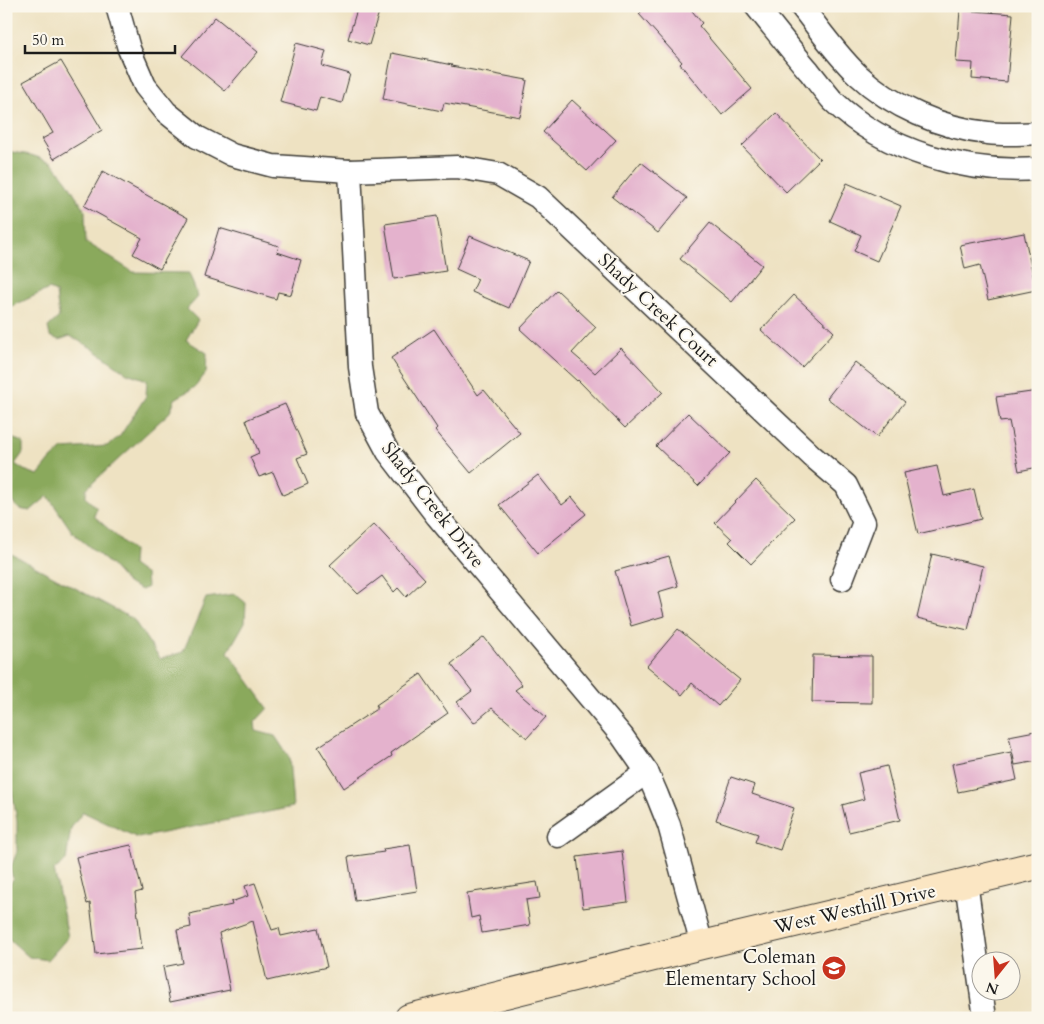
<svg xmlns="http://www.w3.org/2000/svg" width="1044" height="1024" viewBox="0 0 1044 1024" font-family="Cardo,serif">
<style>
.forest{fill:#8aa95c;stroke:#53623c}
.building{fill:#e4b2cd}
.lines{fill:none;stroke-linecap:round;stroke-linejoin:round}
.street-casing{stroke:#3c3a35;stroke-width:25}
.secondary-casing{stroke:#3c3a35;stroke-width:30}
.street{stroke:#fff;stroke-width:22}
.secondary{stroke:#fbe6c3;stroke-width:28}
.labels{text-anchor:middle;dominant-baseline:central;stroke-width:4;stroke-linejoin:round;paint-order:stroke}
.street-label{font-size:19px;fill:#1c1c1c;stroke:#fbf7ec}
.poi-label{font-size:19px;fill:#1c1c1c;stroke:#fbf7ec;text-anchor:end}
</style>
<rect width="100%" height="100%" fill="#fbf7ec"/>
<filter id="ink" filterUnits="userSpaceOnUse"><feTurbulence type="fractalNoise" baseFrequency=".02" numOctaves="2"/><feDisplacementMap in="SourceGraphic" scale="10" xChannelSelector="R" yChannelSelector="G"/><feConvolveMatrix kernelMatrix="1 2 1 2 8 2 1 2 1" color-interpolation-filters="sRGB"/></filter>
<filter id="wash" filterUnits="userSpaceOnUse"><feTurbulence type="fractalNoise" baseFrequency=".0096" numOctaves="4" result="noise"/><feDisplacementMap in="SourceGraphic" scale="20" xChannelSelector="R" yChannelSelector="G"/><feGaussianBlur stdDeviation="1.12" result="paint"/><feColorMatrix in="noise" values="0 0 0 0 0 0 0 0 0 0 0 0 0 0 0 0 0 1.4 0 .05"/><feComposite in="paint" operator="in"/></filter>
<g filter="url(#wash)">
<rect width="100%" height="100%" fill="#eee2c2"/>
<g class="forest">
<path d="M6,151l25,4 21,7 15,19 18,30 1,31 47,30 56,1 9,24 -11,12 11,11 -12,20 21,13 -1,20 -11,14 -20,12 -5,13 -84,77v9l11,10 -3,8 39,35 -1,14 14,10 1,12 -5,3 -15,-7 -16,-18 -38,-32 -25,-37 -18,15c-4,-1 -9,-1 -12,-3 -17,-13 -12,-50 -12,-68l5,-2 12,4v11l-8,11 9,6 14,5 13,-16 12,-10 44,-3 13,-10 26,-40 1,-16 -20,-7 -37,-26 -20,-11 -11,4 -9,-4 -2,-9 11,-10 -3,-25 -7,-3 -43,20z"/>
<polygon points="6,551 133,619 160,659 183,652 206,598 235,594 246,603 245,622 228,652 268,708 255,722 256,731 275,736 289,757 293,807 138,838 83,812 71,828 66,861 54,870 68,937 48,960 29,957 9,939 6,927 6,891 13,879 10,869 17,852 17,821 6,753"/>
</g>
<g id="blocks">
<g class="building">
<polygon points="358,6 379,12 369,45 348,39"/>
<polygon points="647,6 688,6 702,23 699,26 752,89 722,115 680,64 682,62 639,14"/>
<polygon points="960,10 1013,14 1007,82 972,79 973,63 956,62"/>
<polygon points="215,17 258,52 225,91 182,56"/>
<polygon points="296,43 326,51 322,66 350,74 342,103 320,97 316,111 280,102"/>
<polygon points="392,53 452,65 451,66 527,80 520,117 444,103 442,111 383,99"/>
<polygon points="61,61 102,130 54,159 42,139 53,133 23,82"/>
<polygon points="572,100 616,140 587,171 543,132"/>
<polygon points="776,113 820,159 786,192 742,146"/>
<polygon points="641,162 687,198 658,233 612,197"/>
<polygon points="103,171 188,218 160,269 133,254 142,238 84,206"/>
<polygon points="847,183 901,206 877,261 854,251 861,235 830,221"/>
<polygon points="437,216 446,271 394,279 385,224"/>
<polygon points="710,223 762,265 732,302 680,259"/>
<polygon points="219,228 279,246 277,252 301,260 291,295 278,292 276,299 204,277"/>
<polygon points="1024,233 1036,290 988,300 980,265 965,269 960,245"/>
<polygon points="470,236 529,261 509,308 472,292 478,279 456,269"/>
<polygon points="557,290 596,327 572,353 595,373 621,348 663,392 625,428 578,380 577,381 520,329"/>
<polygon points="794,295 834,332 802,367 761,330"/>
<polygon points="434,329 478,395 484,390 520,433 471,473 435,430 437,428 391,358"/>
<polygon points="855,362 905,402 877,437 827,398"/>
<polygon points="1038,391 1038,467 1019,471 1009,421 1000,422 996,397"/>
<polygon points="285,404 307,454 297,458 308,484 283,495 273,472 259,477 250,457 259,453 246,420"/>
<polygon points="688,413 730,453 698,486 656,446"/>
<polygon points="937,466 944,496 974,489 981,519 918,534 904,473"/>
<polygon points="538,475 562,505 572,497 586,514 538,553 499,505"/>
<polygon points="756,480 795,518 751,564 729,542 732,539 715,523"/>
<polygon points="374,524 425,579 406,597 398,588 394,592 382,576 358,594 330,565"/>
<polygon points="932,554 983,566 968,630 917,618"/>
<polygon points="669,556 678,586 658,592 664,616 631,626 615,571"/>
<polygon points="678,629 740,680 718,706 692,683 682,695 647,666"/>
<polygon points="484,637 522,685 515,690 546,717 527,738 492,708 474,723 457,702 472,691 451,664"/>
<polygon points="813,655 872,656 872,703 812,702"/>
<polygon points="421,674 448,713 391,753 392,756 344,788 318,747 378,708 376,705"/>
<polygon points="1035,731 1038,746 1038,761 1015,765 1009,736"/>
<polygon points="1011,752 1017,780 958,792 952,764"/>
<polygon points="887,766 900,820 849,832 842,805 864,799 858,773"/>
<polygon points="731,777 755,785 752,794 794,808 780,850 755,842 758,834 716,820"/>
<polygon points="131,845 142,891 135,893 142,949 96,954 90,903 87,904 76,857"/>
<polygon points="410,845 417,891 355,901 348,857 384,852 383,849"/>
<polygon points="622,851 628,902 583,908 577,857"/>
<polygon points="537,882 540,898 526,900 530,925 482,933 479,916 471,918 467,893"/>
<polygon points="255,883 272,930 279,928 281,936 318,928 327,967 267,981 253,921 219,933 230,990 170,1002 163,967 183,963 177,930 191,927 189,914 232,905 231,902 248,896 245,886"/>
</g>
</g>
</g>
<g filter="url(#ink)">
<use href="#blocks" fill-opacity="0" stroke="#3c3a35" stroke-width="1"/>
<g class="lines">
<defs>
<g id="street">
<polyline points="117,6 129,49 145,86 166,112 197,137 232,155 273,166 350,171 457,167 498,174 538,197 812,456 846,485 864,522 842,579"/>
<path d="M756,6c18,22 35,44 53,65 8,10 16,21 24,30 53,51 133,73 205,68"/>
<path d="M801,6c18,23 35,48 56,68 35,33 84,54 131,59 16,2 33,1 50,0"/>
<polyline points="350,171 360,367 367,413 388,452 437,516 622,736 647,772 657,795 669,825 702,945"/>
<polyline points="558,836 647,772"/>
<polyline points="966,882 985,1018"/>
</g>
<polyline id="secondary" points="409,1018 702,945 1038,865"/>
</defs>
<use href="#street" class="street-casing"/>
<use href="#secondary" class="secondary-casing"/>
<use href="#street" class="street"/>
<use href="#secondary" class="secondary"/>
</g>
</g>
<defs>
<symbol id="school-disc" viewBox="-11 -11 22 22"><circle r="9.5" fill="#c8321e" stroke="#fbf7ec"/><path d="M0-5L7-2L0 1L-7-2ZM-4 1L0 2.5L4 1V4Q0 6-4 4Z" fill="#fff"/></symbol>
</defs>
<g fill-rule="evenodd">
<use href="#school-disc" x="820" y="954" width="28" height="28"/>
</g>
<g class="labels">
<g class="street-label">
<text transform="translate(658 310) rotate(43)">Shady Creek Court</text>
<text transform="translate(433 505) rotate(52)">Shady Creek Drive</text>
<text transform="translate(855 909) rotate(-13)">West Westhill Drive</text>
</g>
<g class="poi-label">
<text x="816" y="957">Coleman<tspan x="816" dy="22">Elementary School</tspan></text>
</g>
</g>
<rect width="1044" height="1024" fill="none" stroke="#fbf7ec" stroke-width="25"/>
<g transform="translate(996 976) rotate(197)"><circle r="24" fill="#fbf7ec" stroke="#a29f99"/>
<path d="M0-4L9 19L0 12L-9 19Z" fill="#c8321e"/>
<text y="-8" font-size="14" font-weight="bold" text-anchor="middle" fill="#1c1c1c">N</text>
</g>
<path d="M25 45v8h150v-8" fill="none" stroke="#1c1c1c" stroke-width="2.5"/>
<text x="32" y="45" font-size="15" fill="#1c1c1c" stroke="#fbf7ec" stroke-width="4" paint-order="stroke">50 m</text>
</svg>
